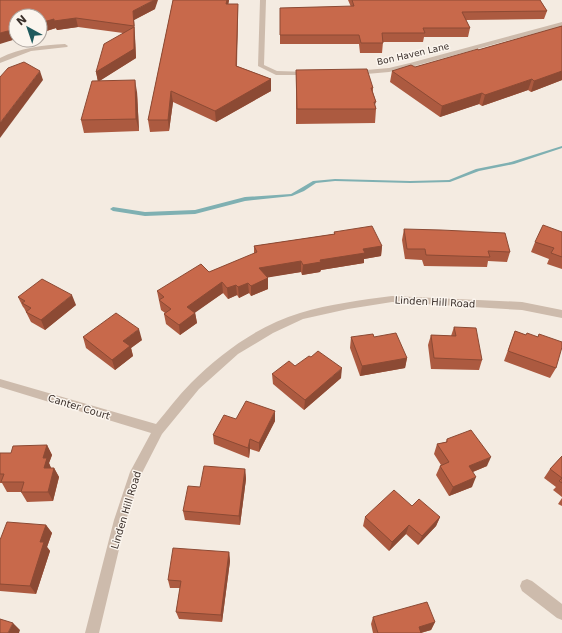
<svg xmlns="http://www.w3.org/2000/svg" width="562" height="633" viewBox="0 0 562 633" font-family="'DejaVu Sans',sans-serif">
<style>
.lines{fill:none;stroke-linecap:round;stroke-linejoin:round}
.stream{fill:#7fb0b2;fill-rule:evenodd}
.minor{fill:#cdbbac;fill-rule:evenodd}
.wall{fill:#ac5a40}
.shaded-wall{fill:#8c4a34}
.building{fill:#c8694b;stroke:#8c4a34}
.labels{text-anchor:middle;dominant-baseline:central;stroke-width:3;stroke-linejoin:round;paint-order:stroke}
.far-street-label{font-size:9px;fill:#3b302b;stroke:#fbf5ee}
.street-label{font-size:10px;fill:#3b302b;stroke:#fbf5ee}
</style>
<rect width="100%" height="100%" fill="#f4ebe1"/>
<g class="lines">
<polygon class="stream" points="562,146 562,148 514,164 479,171 450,182 410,183 335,181 316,183 304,191 292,196 245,201 195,214 145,216 113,211 110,209 113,207 145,212 195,210 245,197 291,194 313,181 335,179 410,181 449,180 476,169 511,162"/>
<g class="minor">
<polygon points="260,0 266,0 264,65 277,71 309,72 312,74 311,75 276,75 258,66"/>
<polygon points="562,22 562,26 411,67 389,72 355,75 352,73 355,71 389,68 410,63"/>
<path d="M65,44l3,2 -1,1 -36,4 -31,12v-5c20,-10 42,-13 65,-14z"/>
<path d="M392,296l130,6 40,8v8l-40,-8 -130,-8 -44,7 -45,10 -30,14 -35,21 -39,35 -37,45 -20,39 -16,47 -27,113h-14l29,-113 16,-48 21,-39 -151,-46v-8l156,45c11,-13 22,-28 35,-41 30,-30 68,-58 109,-70 30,-9 61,-13 92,-17z"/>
<polygon points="527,579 532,581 562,604 562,620 557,618 522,591 520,586 522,581"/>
</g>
</g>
<g class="wall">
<polygon points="0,0 155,9 134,20 136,58 99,81 137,92 139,131 84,133 81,120 98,81 96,72 123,33 78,27 57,30 56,28 40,33 40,16 16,16 16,39 3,42"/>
<polygon points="173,0 229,0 228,4 238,4 238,14 237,66 271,79 271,91 216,122 173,102 169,131 150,132 148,120"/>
<polygon points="348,0 540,0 547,11 544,19 466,20 470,28 468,37 424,37 423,42 383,42 382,53 360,53 359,44 280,44 280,8 351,7"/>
<polygon points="562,26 562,80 531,92 528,90 482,106 479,104 440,117 390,82 392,71 415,67 478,50"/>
<polygon points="296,70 373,88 373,92 376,102 375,105 376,109 375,123 296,124"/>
<polygon points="404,229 510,252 507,262 488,261 487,267 424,266 422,260 405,259 402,240"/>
<polygon points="334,232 382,246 381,256 364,259 364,263 321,270 320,272 302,275 301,272 267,277 268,278 268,289 251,296 249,293 239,298 237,295 228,299 223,293 195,312 197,323 180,335 166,324 164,314 165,313 161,310 157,291 209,272 254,254 254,246 334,234"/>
<polygon points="562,232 562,269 547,264 549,259 531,252 535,242"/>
<polygon points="18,297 76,305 45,330 31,322 24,308 23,307"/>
<polygon points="454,327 482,360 479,370 431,369 428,345 431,335 451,336"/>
<polygon points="515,331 526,335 538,337 539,334 556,368 550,378 504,361"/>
<polygon points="83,337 142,340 131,348 133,356 115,370 86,348"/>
<polygon points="351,337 374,337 407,358 405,368 360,376 350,348"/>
<polygon points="272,374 341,378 304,410 273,384"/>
<polygon points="236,419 275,421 259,452 250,449 249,458 214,444 213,435"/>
<polygon points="447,439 487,466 473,472 472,487 449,496 436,475 440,466 441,465 434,454 437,444 446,442"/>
<polygon points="47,445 52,455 49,463 51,468 54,468 59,477 53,501 27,502 21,492 7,492 2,483 0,483 0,453 11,453"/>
<polygon points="562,456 562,497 553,490 556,487 544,478 550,469"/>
<polygon points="245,469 246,479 240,525 185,520 183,511 200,487"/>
<polygon points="562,498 562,506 558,504"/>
<polygon points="412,506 440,517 436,526 418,545 406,534 389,551 363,526 365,517"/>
<polygon points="46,525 52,533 47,547 50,551 36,594 0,591 0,540"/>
<polygon points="229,552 230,561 222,622 179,619 176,612 180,588 170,588 168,580"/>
<polygon points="373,617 435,622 431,630 421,633 373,633 371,624"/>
</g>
<g class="shaded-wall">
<polygon points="154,0 158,0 155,9 134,20 135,35 134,26 133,11"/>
<polygon points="227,0 229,0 227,14 226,4"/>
<polygon points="238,4 238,14 236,76 236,66"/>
<polygon points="76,18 78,27 57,30 56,28 40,33 40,23 54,19"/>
<polygon points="134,27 135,36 136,58 98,82 96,72"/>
<polygon points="16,29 16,39 0,44 0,33"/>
<polygon points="40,71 43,80 0,138 0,123"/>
<polygon points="562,71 562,80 531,92 534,81"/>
<polygon points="271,79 271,91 216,122 215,111"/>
<polygon points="532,79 528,90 482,106 485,95"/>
<polygon points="135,80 137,92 139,131 136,119"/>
<polygon points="171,91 173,102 169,131 168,120"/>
<polygon points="482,93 479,104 440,117 442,106"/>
<polygon points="382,246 381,256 364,259 364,263 321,270 320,272 302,275 303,265 363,249"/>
<polygon points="301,261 301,272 259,279 259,268"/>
<polygon points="268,278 268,289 251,296 251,286"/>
<polygon points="222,282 223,293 189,317 187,307"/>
<polygon points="248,283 249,293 239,298 238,287"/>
<polygon points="236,285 237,295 228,299 227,288"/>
<polygon points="72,295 76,305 45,330 41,320"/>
<polygon points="195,313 197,323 180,335 179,325"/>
<polygon points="139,329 142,340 131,348 133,356 115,370 112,360 123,341"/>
<polygon points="407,358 405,368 360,376 362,366"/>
<polygon points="342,368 341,378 304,410 305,400"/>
<polygon points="275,411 275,421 259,452 259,443"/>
<polygon points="250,439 250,449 249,458 248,448"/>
<polygon points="47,445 52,455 49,463 51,468 49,477 44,468 43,458"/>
<polygon points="491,457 487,466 465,475 469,466"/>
<polygon points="54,468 59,477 53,501 48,492"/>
<polygon points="245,469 246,479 240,525 239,516"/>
<polygon points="476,477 472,487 449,496 453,487"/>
<polygon points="440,517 436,526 418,545 422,536"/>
<polygon points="46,525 52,533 47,547 50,551 36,594 30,586 40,542"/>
<polygon points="409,525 406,534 389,551 392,542"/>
<polygon points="229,552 230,561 222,622 221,615"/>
<polygon points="435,622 431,630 420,633 419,627"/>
<polygon points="13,623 20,630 19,633 8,633"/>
</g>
<g class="building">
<polygon points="0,0 154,0 133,11 134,26 76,18 54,21 54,19 40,23 40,16 16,16 16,29 0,33"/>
<polygon points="173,0 227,0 226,4 238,4 236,66 271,79 215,111 171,91 168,120 148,120"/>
<polygon points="352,0 540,0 547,11 462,12 470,28 423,28 425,33 382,33 383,43 361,43 359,35 280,35 280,8 354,6"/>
<polygon points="562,26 562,71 534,81 532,79 485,95 482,93 442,106 392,71 411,65 415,67 478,49 478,50"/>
<polygon points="134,27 134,49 96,72 104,44"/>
<polygon points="24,62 40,71 0,123 0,77 8,68"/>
<polygon points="367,69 373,88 371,88 376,102 374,102 376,109 297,109 296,70"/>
<polygon points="135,80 136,119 81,120 92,81"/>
<polygon points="543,225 562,232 562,257 551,253 554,248 535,242"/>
<polygon points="372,226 382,246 363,249 365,253 320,260 321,262 303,265 301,261 259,268 268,278 251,286 248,283 238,287 236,285 227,288 222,282 187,307 195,313 179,325 164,314 171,309 159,300 164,297 157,291 201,264 209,272 257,252 254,246 335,234 334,232"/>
<polygon points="404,229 441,230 505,233 510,252 488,251 490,257 426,255 425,249 407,249"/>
<polygon points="42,279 72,295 41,320 26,312 31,308 22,303 25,301 18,297"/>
<polygon points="116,313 139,329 123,341 130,346 112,360 83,337"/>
<polygon points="454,327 476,328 482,360 434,358 431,335 456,336"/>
<polygon points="515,331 526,335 527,333 538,337 539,334 562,342 562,347 556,368 508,351"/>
<polygon points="396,333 407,358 362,366 351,337 373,334 374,337"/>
<polygon points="318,351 342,368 305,400 272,374 289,361 295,366 309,356 311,357"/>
<polygon points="246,401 275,411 259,443 250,439 248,448 213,435 224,415 236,419"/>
<polygon points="471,430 491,457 469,466 476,477 453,487 440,466 449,462 437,444 447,442 447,439"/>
<polygon points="47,445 43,458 47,458 44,468 54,468 48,492 21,492 24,482 1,482 4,474 0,474 0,453 11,453 13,446"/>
<polygon points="562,456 562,478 550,469"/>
<polygon points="204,466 245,469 239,516 183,511 188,486 200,487"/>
<polygon points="562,478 562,483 559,481"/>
<polygon points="394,490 412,506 419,499 440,517 422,536 409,525 392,542 365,517"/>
<polygon points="7,522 46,525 40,542 44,542 30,586 0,584 0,540"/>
<polygon points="173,548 229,552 221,615 176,612 181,581 168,580"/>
<polygon points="427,602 435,622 419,627 421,633 378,633 373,617"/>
<polygon points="0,619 13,623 8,633 0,633"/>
</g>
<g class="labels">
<g class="far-street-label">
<text transform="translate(413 54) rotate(-13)">Bon Haven Lane</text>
</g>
<g class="street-label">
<text transform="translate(435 302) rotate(3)">Linden Hill Road</text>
<text transform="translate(79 407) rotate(17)">Canter Court</text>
<text transform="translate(126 510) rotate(-73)">Linden Hill Road</text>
</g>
</g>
<g transform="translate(28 28) rotate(320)"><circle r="19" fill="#fbf5ee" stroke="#aea6a0"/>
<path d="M0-3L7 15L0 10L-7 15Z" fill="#1f5a5e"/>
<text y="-6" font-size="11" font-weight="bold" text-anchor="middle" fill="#3b302b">N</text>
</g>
</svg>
